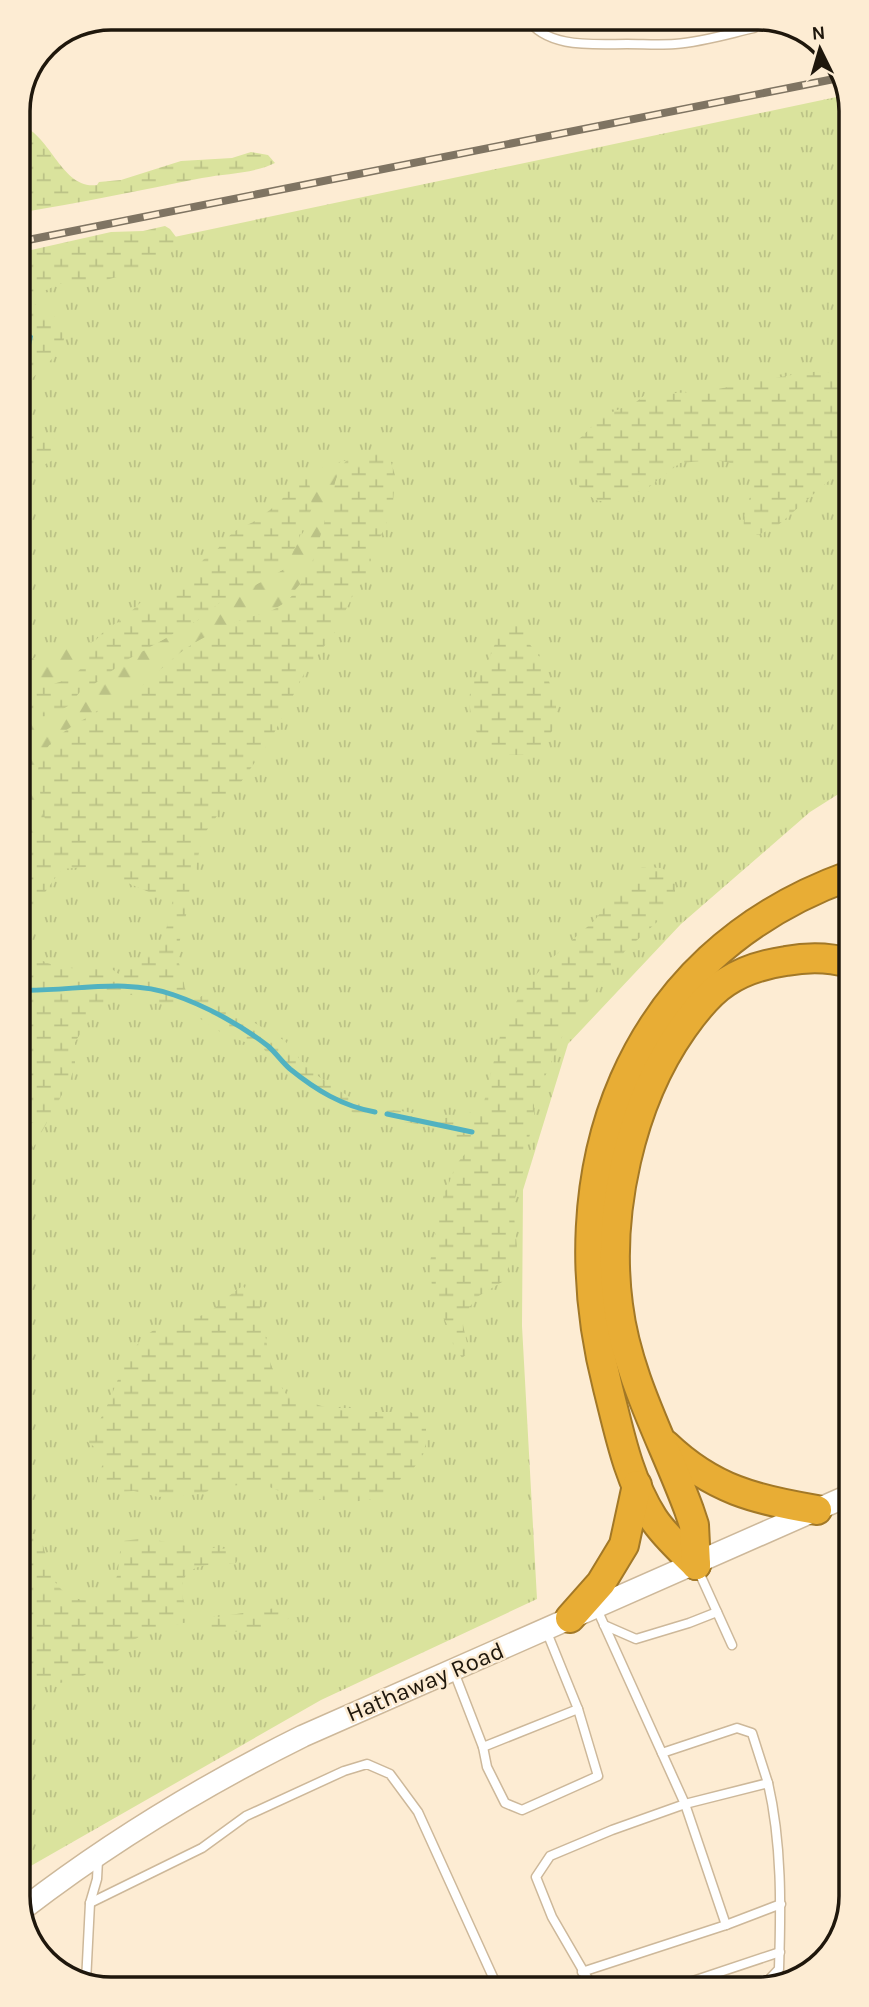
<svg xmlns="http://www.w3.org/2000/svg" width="869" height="2007" viewBox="0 0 869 2007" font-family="Karla,sans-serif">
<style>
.grass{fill:url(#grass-tufts)}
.forest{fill:url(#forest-firs)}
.wetland{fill:url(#wetland-marsh)}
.water{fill:#51b2c1}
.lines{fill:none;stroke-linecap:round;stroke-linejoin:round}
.stream{stroke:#51b2c1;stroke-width:5}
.lane-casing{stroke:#cdb89a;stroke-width:11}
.secondary-casing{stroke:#cdb89a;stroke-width:24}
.highway-casing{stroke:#a27827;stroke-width:32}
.lane{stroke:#fff;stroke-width:8}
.secondary{stroke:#fff;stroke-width:21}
.highway{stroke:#e8ad35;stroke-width:28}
.rail-casing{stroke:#7f7462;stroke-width:8}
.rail{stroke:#fdecd3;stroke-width:5;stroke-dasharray:16;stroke-linecap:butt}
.labels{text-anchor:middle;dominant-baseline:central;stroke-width:5;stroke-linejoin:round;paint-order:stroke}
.street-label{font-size:24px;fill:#1f170c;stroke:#fdecd3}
.rim{fill:none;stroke:#1f170c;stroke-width:3.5}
</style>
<defs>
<pattern id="grass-tufts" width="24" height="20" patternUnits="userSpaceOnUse" patternTransform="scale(1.75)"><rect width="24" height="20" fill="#dae39d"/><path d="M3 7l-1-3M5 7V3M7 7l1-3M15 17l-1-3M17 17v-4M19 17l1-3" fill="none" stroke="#bbc286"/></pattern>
<pattern id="forest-firs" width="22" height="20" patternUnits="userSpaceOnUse" patternTransform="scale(1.75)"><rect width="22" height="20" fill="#dae39d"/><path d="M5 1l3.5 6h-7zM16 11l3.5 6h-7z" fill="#bbc286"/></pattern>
<pattern id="wetland-marsh" width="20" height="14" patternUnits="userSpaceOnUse" patternTransform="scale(1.75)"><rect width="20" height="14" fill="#dae39d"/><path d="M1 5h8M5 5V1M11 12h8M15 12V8" fill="none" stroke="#bbc286"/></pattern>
</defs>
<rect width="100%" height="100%" fill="#fdecd3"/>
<polygon class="grass" points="846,95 848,788 810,812 681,924 568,1044 523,1190 522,1326 537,1599 321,1700 22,1871 18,270"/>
<g class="forest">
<path d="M347,460c-9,12 -14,23 -14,38l-26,78 -24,28 -14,8 -31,9 -45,23 -61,50 -47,23 -47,53 9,62 -27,2 -1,-117 32,-1 17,-10 12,-14 9,-4 36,-27 73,-41 29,-23 10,-2 49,-27 8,-22 10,-15 5,-51 -6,-6z"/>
<path d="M95,641c-20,43 -30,43 -76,45v-24z"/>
<polygon points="52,1113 21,1170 20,1129"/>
</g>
<g class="wetland">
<path d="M18,124c33,9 43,66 79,61l2,-3 22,-2 60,-19 51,-3 19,-6 17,3 7,8c-23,11 -48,10 -73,15 -61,12 -122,25 -184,35z"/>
<path d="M165,226l5,3 6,8 -5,16 -23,15 -42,12 -44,3 -36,16c10,7 30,14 36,26 11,23 -19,40 -31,55 -6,7 -10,16 -13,24v-38l12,-12 3,-18 -15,-12v-71l93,-21 32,-1z"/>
<path d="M824,371l23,7v87l-71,62 -18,8 -14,-6c-3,-23 18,-46 8,-62l-37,-7 -35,3 -31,24 -37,16 -17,-3 -17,-14 -1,-45 26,-25 33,-14 9,-7 62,-4 95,-18z"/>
<path d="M19,423l38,17 6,5c-4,20 -29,21 -44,31v-17l17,-4 -17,-22z"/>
<path d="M378,448l10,5 7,22 -2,27 -6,20 -16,35v10l-6,12 -10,12 -20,41 -29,38 -36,71 -68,96 -7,36 -5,11 -3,27 -9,37v11l8,33 11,7 8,-5 5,2 75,45 16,20 14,13 39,26 19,6v9h-14l-23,-9 -26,-15 -48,-43 -37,-13 -32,-21 -2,-8 -10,-4 -30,2 -19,-9h-21l-23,27 -13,20v21l-4,15 -19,35 -32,16v-180c35,21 49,21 89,18l11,8c37,-25 48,-33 53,-80h-17l-26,-11 -19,-13 -25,-4 -24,2c-12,14 -25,40 -42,47v-82l27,-3c1,-6 -1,-9 -3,-15 -2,-4 -6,-43 -6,-46 5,-41 68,-58 96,-78 21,-15 39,-37 62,-50 13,-7 28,-16 42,-21 18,-7 34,-7 49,-20 24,-23 33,-59 40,-90 2,-5 5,-10 6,-15 2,-13 4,-27 15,-37 9,-7 19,-8 30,-11z"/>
<polygon points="303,474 309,480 312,508 286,568 237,595 227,597 198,620 125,661 89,688 80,692 68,706 51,716 19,717 19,686 50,685 72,678 84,665 95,641 105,630 123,619 141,602 155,600 176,592 204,559 212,555 233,532 257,520 280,502 295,481"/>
<path d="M513,622l10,7 5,13 13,17 15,42v15l-4,15 -15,24c-34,0 -53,3 -64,-33 -3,-9 -5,-24 -2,-33 3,-12 14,-21 19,-32 7,-16 7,-27 23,-35z"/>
<path d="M642,867l20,1 7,6 6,9v12l-18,27 -32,29 -62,84 -29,67v17l-10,38v12l-11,36 4,43 -15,34 -25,15 -8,11 -6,17 6,27 -7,6 -9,-14 -5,-18 -15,-26 -3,-38 14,-69c10,-17 7,-25 22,-40 -29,-30 -40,-28 -80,-33l-3,-4 2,-5c9,-2 18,0 27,2 30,7 44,8 71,-7l19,-78 17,-31 24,-31 52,-46 19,-26z"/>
<path d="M243,1286l17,20 10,56 8,20 8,12 13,8 13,1 16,5h29l17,4h36l11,5 5,10v15l-3,13 -10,14 -28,23 -16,8 -20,2 -55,-5 -27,-11 -17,-2 -32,3 -17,7 -43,3 -24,-6 -24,1 -11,-7 -2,-4 6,-18 -1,-10 -14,-11c7,-14 16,-28 22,-43 12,-28 19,-55 47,-71 16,-10 36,-6 51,-16 13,-7 22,-19 35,-26z"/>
<path d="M34,1534c14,7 11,38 25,53 15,17 43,19 55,-3 7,-13 3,-30 9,-43l23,-3 35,7 58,5 1,5 -4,8c-22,2 -55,-2 -54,28 0,11 5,17 13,25l22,1 72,-11 4,3c-2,6 -3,10 -9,12 -13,7 -49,12 -64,11 -15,-1 -25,-13 -41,-8 -15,4 -32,9 -46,16 -10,5 -17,13 -25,20 -23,20 -58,31 -86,19v-140l5,-4z"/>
</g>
<polygon class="water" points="18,324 33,336 29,354 18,366"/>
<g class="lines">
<g class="stream">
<path d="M20,990c50,2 106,-13 154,5 32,11 67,30 94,51 8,7 14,16 22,23 26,21 52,37 85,43"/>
<polyline points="387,1114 472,1132"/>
</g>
<defs>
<g id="lane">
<path d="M527,18c19,31 68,26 100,26 16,0 32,1 48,0 27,-2 53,-10 79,-16"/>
<polyline points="698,1570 732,1645"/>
<polyline points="604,1625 636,1639 689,1623 717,1612"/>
<polyline points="454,1672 483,1747 578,1709 546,1630"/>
<polyline points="483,1747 487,1767 505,1803 522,1810 598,1776 578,1709"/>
<polyline points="662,1753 737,1728 752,1733 768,1783"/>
<polyline points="90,1903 202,1848 246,1816 344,1771 367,1764 390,1774 418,1812 497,1986"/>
<polyline points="726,1925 781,1904"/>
<polyline points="582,1972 726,1925 685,1804 596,1607"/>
<polyline points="86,1982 90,1903 97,1879 98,1860"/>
<polyline points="681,1985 780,1952"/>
<path d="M592,1986l-40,-69 -16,-40 14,-21 62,-26 73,-26 83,-21c14,61 13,124 11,186l-15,16"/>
</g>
<path id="secondary" d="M23,1909c87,-67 181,-124 280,-173l547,-241"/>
<g id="highway">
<path d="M666,1445c46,44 90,55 151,65"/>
<path d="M696,1565c-15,-15 -32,-30 -43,-47 -25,-39 -34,-87 -45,-130 -56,-218 19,-432 241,-512"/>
<path d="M696,1565l-2,-40 -5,-15c-25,-68 -62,-132 -71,-205 -12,-91 12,-202 65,-277 12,-17 26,-35 43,-46 18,-12 39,-18 60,-21 21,-4 43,-4 63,2"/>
<polyline points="570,1618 601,1583 624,1545 637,1485"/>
</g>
</defs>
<use href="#lane" class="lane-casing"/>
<use href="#secondary" class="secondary-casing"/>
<use href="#highway" class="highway-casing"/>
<use href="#lane" class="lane"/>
<use href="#secondary" class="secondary"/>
<use href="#highway" class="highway"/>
<defs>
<polyline id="rail" points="18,242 844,77"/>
</defs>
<use href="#rail" class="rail-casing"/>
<use href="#rail" class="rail"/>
</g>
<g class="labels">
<g class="street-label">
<text transform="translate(425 1682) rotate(-23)">Hathaway Road</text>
</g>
</g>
<path d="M0 0H869V2007H0ZM111 30H758A81 81 0 0 1 839 111V1896A81 81 0 0 1 758 1977H111A81 81 0 0 1 30 1896V111A81 81 0 0 1 111 30Z" fill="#fdecd3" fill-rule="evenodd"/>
<path class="rim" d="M111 30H758A81 81 0 0 1 839 111V1896A81 81 0 0 1 758 1977H111A81 81 0 0 1 30 1896V111A81 81 0 0 1 111 30Z"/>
<g transform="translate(820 49) rotate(355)" stroke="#fdecd3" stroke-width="5" paint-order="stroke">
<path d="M0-5L12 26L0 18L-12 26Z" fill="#1f170c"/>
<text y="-10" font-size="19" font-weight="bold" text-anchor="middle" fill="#1f170c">N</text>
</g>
</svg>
